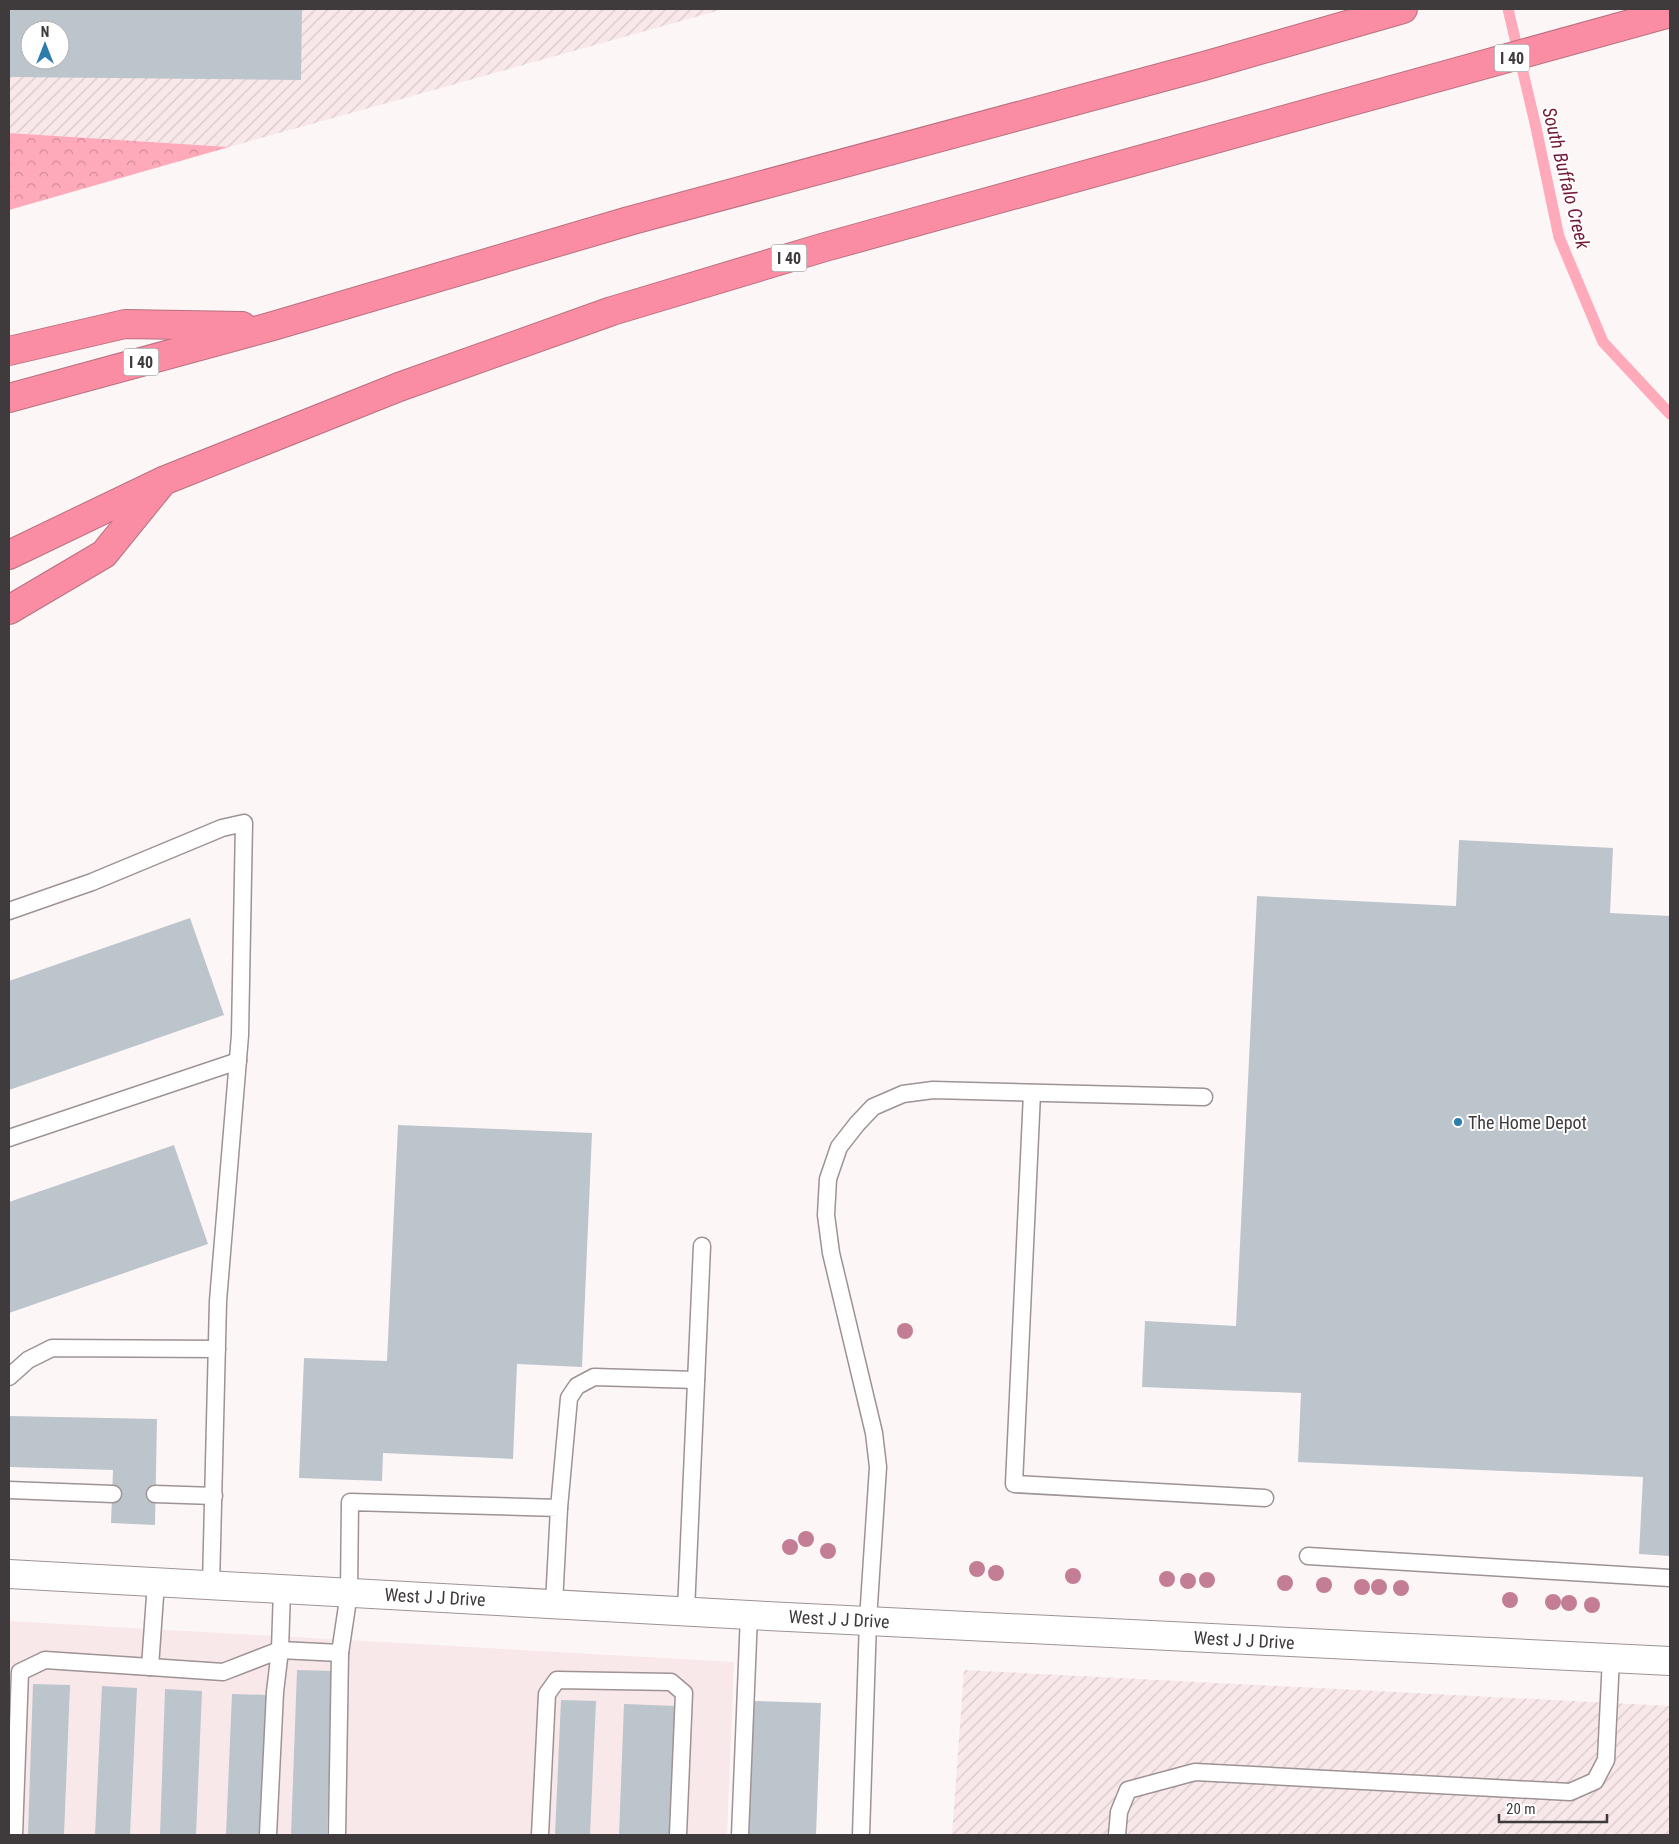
<svg xmlns="http://www.w3.org/2000/svg" width="1679" height="1844" viewBox="0 0 1679 1844" font-family="'Roboto Condensed',sans-serif">
<style>
.built{fill:#f9e8ea}
.industrial{fill:url(#industrial-furrows);fill-rule:evenodd}
.forest{fill:url(#forest-crowns)}
.lines{fill:none;stroke-linecap:round;stroke-linejoin:round}
.stream{stroke:#ffaaba;stroke-width:11}
.building{fill:#bcc5cc;fill-rule:evenodd}
.service-casing{stroke:#9d9294;stroke-width:19}
.tertiary-casing{stroke:#9d9294;stroke-width:30}
.motorway-casing{stroke:#b9707f;stroke-width:30}
.service{stroke:#fff;stroke-width:16}
.tertiary{stroke:#fff;stroke-width:28}
.motorway{stroke:#fa8da4;stroke-width:28}
.tree{fill:#c37d94}
.poi-dot{fill:#2c7cae;stroke:#fff;stroke-width:2}
.labels{text-anchor:middle;dominant-baseline:central;stroke-width:4;stroke-linejoin:round;paint-order:stroke}
.shield{fill:#fff;stroke:#797576;stroke-width:1}
.shield-label{font-size:16px;font-weight:bold;fill:#3f3a3b}
.poi-label{font-size:18px;fill:#3f3a3b;stroke:#fff;text-anchor:start}
.street-label{font-size:18px;fill:#3f3a3b;stroke:#fff}
.water-label{font-size:19px;font-style:italic;fill:#731835;stroke:#fff}
</style>
<defs>
<pattern id="industrial-furrows" width="10" height="10" patternUnits="userSpaceOnUse" patternTransform="scale(1.25)"><rect width="10" height="10" fill="#f9e8ea"/><path d="M-1 1l2-2M0 10L10 0M9 11l2-2" fill="none" stroke="#d6c8ca"/></pattern>
<pattern id="forest-crowns" width="20" height="18" patternUnits="userSpaceOnUse" patternTransform="scale(1.25)"><rect width="20" height="18" fill="#ffaaba"/><path d="M2 6a3 3 0 1 1 6 0M12 15a3 3 0 1 1 6 0" fill="none" stroke="#d08b98"/></pattern>
</defs>
<rect width="100%" height="100%" fill="#fdf6f7"/>
<polygon class="built" points="9,1621 734,1662 727,1835 9,1835"/>
<g class="industrial">
<path d="M9,9h715l-495,138 -220,-14zM30,30h30v30h-30z"/>
<polygon points="964,1670 1670,1706 1670,1835 952,1835"/>
</g>
<polygon class="forest" points="9,133 229,147 9,210"/>
<g class="lines">
<polyline class="stream" points="1508,9 1535,123 1559,237 1603,342 1670,414"/>
</g>
<g class="building">
<path d="M9,9h293l-1,71 -292,-3zM30,30h30v30h-30z"/>
<polygon points="1459,840 1613,848 1610,913 1670,916 1670,1556 1639,1554 1643,1477 1298,1462 1301,1393 1142,1387 1145,1321 1236,1326 1257,896 1456,906"/>
<polygon points="190,918 224,1015 9,1090 9,981"/>
<polygon points="398,1125 592,1133 582,1367 517,1364 513,1459 383,1453 382,1481 299,1478 304,1358 387,1361"/>
<polygon points="174,1145 208,1244 9,1313 9,1202"/>
<polygon points="9,1416 157,1419 155,1525 111,1523 113,1470 9,1467"/>
<polygon points="297,1670 333,1671 327,1835 291,1835"/>
<polygon points="33,1684 70,1685 64,1835 28,1835"/>
<polygon points="102,1686 137,1688 130,1835 95,1835"/>
<polygon points="165,1689 202,1691 196,1835 160,1835"/>
<polygon points="232,1694 268,1695 262,1835 226,1835"/>
<polygon points="561,1700 596,1701 590,1835 555,1835"/>
<polygon points="754,1701 821,1703 816,1835 749,1835"/>
<polygon points="624,1704 677,1706 672,1835 619,1835"/>
</g>
<g class="lines">
<defs>
<g id="service">
<polyline points="9,911 92,882 222,828 244,823 240,1035 218,1301 211,1585"/>
<polyline points="1032,1093 1014,1484 1265,1498"/>
<polyline points="9,1138 238,1061"/>
<polyline points="9,1377 28,1360 52,1348 217,1349"/>
<polyline points="9,1490 113,1494"/>
<polyline points="155,1494 214,1496"/>
<polyline points="559,1508 569,1398 577,1386 594,1377 696,1380"/>
<polyline points="1308,1556 1670,1578"/>
<polyline points="282,1589 280,1650 340,1653 349,1593 350,1502 559,1508 554,1604"/>
<polyline points="686,1611 702,1246"/>
<polyline points="150,1667 223,1672 280,1650 275,1692 268,1835"/>
<polyline points="14,1835 20,1672 45,1660 150,1667 156,1582"/>
<polyline points="337,1835 340,1653"/>
<polyline points="540,1835 547,1694 557,1680 671,1682 684,1693 678,1835"/>
<polyline points="740,1835 749,1615"/>
<polyline points="861,1835 868,1620 878,1467 874,1433 831,1253 826,1215 828,1179 839,1147 857,1124 873,1107 903,1094 933,1090 1204,1097"/>
<polyline points="1117,1835 1119,1812 1128,1790 1195,1772 1570,1792 1595,1781 1606,1760 1611,1658"/>
</g>
<polyline id="tertiary" points="9,1574 749,1615 1670,1661"/>
<g id="motorway">
<polyline points="9,351 125,324 242,326"/>
<polyline points="9,398 273,326 629,221 1204,66 1403,9"/>
<polyline points="9,555 163,481 399,387 612,311 825,247 1670,13"/>
<polyline points="9,610 104,554 160,485"/>
</g>
</defs>
<use href="#service" class="service-casing"/>
<use href="#tertiary" class="tertiary-casing"/>
<use href="#motorway" class="motorway-casing"/>
<use href="#service" class="service"/>
<use href="#tertiary" class="tertiary"/>
<use href="#motorway" class="motorway"/>
</g>
<g class="tree">
<circle cx="905" cy="1331" r="8"/>
<circle cx="806" cy="1539" r="8"/>
<circle cx="790" cy="1547" r="8"/>
<circle cx="828" cy="1551" r="8"/>
<circle cx="977" cy="1569" r="8"/>
<circle cx="996" cy="1573" r="8"/>
<circle cx="1073" cy="1576" r="8"/>
<circle cx="1167" cy="1579" r="8"/>
<circle cx="1207" cy="1580" r="8"/>
<circle cx="1188" cy="1581" r="8"/>
<circle cx="1285" cy="1583" r="8"/>
<circle cx="1324" cy="1585" r="8"/>
<circle cx="1362" cy="1587" r="8"/>
<circle cx="1379" cy="1587" r="8"/>
<circle cx="1401" cy="1588" r="8"/>
<circle cx="1510" cy="1600" r="8"/>
<circle cx="1553" cy="1602" r="8"/>
<circle cx="1569" cy="1603" r="8"/>
<circle cx="1592" cy="1605" r="8"/>
</g>
<circle class="poi-dot" cx="1458" cy="1122" r="5"/>
<g class="labels">
<g class="shield">
<rect x="1494.5" y="44.5" width="35" height="27" rx="4"/>
<rect x="771.5" y="244.5" width="35" height="27" rx="4"/>
<rect x="123.5" y="348.5" width="35" height="27" rx="4"/>
</g>
<g class="shield-label">
<text x="1512" y="58">I 40</text>
<text x="789" y="258">I 40</text>
<text x="141" y="362">I 40</text>
</g>
<g class="poi-label">
<text x="1468" y="1122">The Home Depot</text>
</g>
<g class="street-label">
<text transform="translate(435 1597) rotate(3)">West J J Drive</text>
<text transform="translate(839 1619) rotate(3)">West J J Drive</text>
<text transform="translate(1244 1640) rotate(3)">West J J Drive</text>
</g>
<g class="water-label">
<text transform="translate(1566 178) rotate(76)">South Buffalo Creek</text>
</g>
</g>
<rect width="1679" height="1844" fill="none" stroke="#3f3a3b" stroke-width="20"/>
<g transform="translate(45 45)"><circle r="24" fill="#ffffff" stroke="#b2b0b1"/>
<path d="M0-4L9 19L0 12L-9 19Z" fill="#2c7cae"/>
<text y="-8" font-size="14" font-weight="bold" text-anchor="middle" fill="#3f3a3b">N</text>
</g>
<path d="M1499 1814v8h108v-8" fill="none" stroke="#3f3a3b" stroke-width="2.5"/>
<text x="1506" y="1814" font-size="15" fill="#3f3a3b" stroke="#ffffff" stroke-width="4" paint-order="stroke">20 m</text>
</svg>
